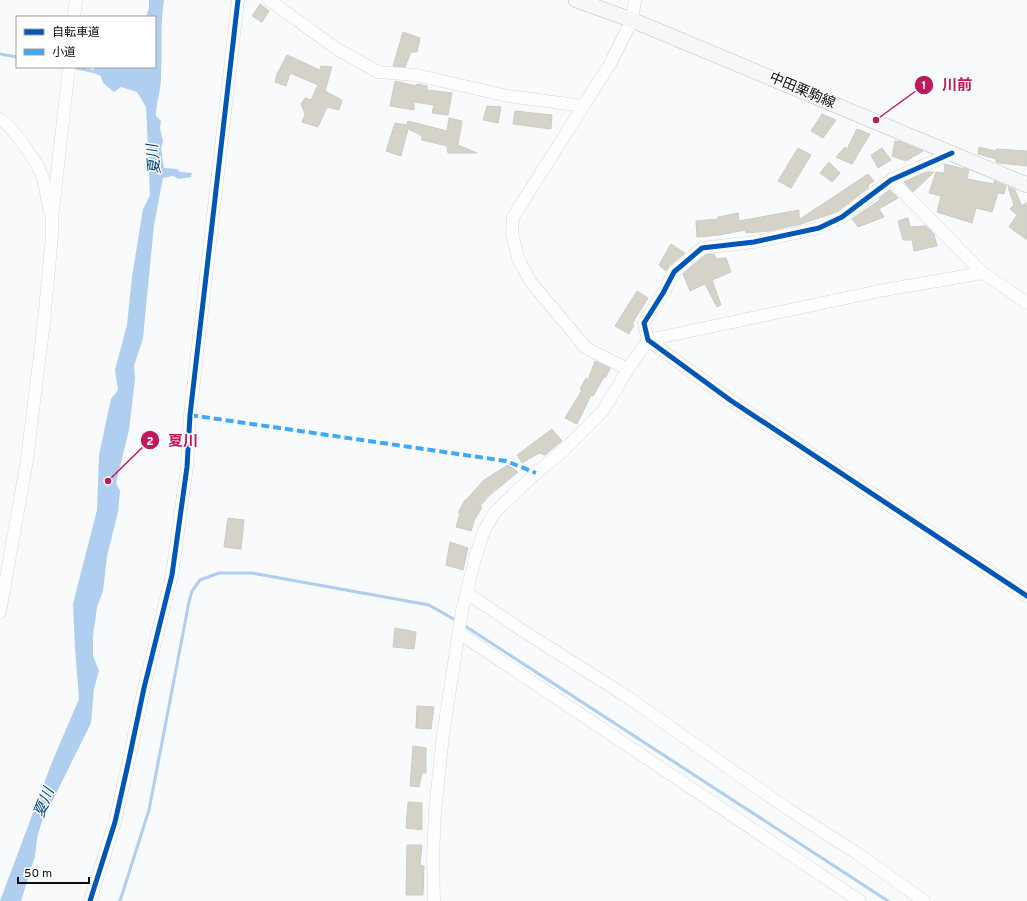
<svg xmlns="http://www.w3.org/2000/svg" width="1027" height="901" viewBox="0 0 1027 901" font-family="Overpass,'Noto Sans JP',sans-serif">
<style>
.water{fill:#b0cef0}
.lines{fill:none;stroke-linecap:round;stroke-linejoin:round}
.stream{stroke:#b0cef0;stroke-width:3}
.building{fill:#d5d3c8;stroke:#cacbca}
.minor-casing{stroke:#d4d7da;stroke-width:13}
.major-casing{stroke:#bdc0c4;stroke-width:16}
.minor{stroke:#fefeff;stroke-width:12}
.major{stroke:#f5f7f9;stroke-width:15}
.quiet{stroke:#3fa9f5;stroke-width:4;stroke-dasharray:8 4;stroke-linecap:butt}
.cycleway-casing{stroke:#fff;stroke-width:8}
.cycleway{stroke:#0057b8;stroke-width:5}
.labels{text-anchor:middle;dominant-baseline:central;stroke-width:3;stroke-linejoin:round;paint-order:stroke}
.street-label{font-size:14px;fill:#0a0d10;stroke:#fff}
.water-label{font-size:15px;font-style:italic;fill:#00417a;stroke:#fff}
.leader{fill:none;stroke:#c2185b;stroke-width:1.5}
.callout-dot{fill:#c2185b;stroke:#fff;stroke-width:1.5}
.mark-label{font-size:12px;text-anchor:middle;font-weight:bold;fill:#fff}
.callout-label{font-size:15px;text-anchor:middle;font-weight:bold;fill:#c2185b;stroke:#fff;stroke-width:3;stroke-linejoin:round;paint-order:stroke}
</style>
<rect width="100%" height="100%" fill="#f8fafc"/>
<path class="water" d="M149,0h15c-4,26 -2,51 -3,77 0,13 -5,26 -5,39l5,5 -1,7 3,13 -2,7 3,20 13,1 3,3 12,1 -1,4 -12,2 -6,-3 -10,2 -9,47 -11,113 -9,28 1,13 -6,51 -13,53 4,8 -2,21 -11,44 -4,35 -6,16 -4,29v20l6,15 -5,18 -3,34 -50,101 -4,14 -2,18 -14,45h-21l52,-139 27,-63 -4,-51 -2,-44 24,-94 2,-55 12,-56 7,-9 -3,-20 12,-45 5,-48 11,-68 7,-14 -4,-88 -9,-15 -16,-5 -7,5 -11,-9 -2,-7 -7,-3v-6h44l2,1 1,-1h14v-50h-9l3,-9z"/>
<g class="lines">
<g class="stream">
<polyline points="0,54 17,57"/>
<polyline points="72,67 96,72"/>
<polyline points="462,624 888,901"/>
<polyline points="120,901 149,810 189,602 192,591 200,580 219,573 252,573 429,605 457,621"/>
</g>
</g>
<g class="building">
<polygon points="260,4 269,11 262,22 252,16"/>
<polygon points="403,32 420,38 417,52 411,52 405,67 393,66"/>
<polygon points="287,55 320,70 321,66 332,67 325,91 342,100 339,110 327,107 318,127 302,122 305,114 301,104 305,98 311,100 318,85 290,73 286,86 275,82 277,74"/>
<polygon points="395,81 416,86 417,84 427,86 427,90 452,93 448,115 432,113 434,105 414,102 414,110 390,106"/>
<polygon points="487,106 501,107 498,123 483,120"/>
<polygon points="515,111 552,115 551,129 513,124"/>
<polygon points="822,114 836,120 823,138 811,131"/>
<polygon points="449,118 462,121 458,145 477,153 448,153 447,146 422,140 421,135 408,129 401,156 386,151 395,123 407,125 408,121 447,131"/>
<polygon points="857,129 870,134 852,164 836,157 845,147 847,149"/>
<polygon points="895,141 901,142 923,151 906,161 892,156"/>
<polygon points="979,147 995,151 997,149 1027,151 1027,166 999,163 996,162 996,159 978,154"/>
<polygon points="798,148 811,155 791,188 778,181"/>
<polygon points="882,148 891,160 878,168 871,155"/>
<polygon points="829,162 840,173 832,182 820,173"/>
<polygon points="945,164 969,170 967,179 994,184 994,181 1006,186 1004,194 998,193 992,212 976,208 972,223 937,212 941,196 929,193 936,172 944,173"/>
<polygon points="927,172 934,172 913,192 904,182"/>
<polygon points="868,174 874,181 868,185 869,187 838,211 831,214 801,224 769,231 746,233 745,230 720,235 697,237 696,221 718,219 718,217 738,213 739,221 799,210 799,218 800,219"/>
<polygon points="1008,187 1015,190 1022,206 1027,202 1027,240 1009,227 1017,215 1010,209 1014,205"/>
<polygon points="890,190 898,198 879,209 884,217 858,227 852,219 881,199 879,198"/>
<polygon points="908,218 910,227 926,226 934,234 937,246 914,251 912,240 903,240 898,221"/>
<polygon points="671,244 685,253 669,266 666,271 659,265"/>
<polygon points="714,254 716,259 726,258 731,272 712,280 721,305 717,307 705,284 690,291 683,274 705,255"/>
<polygon points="637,291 648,298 632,324 634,325 629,334 615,326"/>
<polygon points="595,361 610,368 606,377 604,377 593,396 591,395 577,424 565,418 582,390 580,389 586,378 588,380"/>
<polygon points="552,429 562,441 545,455 539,453 522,463 517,455"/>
<polygon points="508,465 518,472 490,495 480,506 482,507 476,518 475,518 471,531 456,527 460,513 458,513 465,500 466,500 484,480"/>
<polygon points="228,518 244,520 241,549 224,547"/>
<polygon points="450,542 468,548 463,570 446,565"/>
<polygon points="395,628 416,632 414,649 393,647"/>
<polygon points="417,706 434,707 431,729 416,728"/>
<polygon points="413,746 426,748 426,773 422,773 419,787 410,786"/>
<polygon points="408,802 422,803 422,830 406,828"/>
<polygon points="407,845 422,845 420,865 424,866 423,895 406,895"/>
</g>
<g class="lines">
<defs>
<g id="minor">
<polyline points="269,0 337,49 378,72 416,75 508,96 583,106"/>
<polyline points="74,17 76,0"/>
<path d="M0,119c12,7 38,44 42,57 4,11 5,24 8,36"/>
<polyline points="952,153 891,180 842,217 819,228 754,242 702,248 674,272 663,293 644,323 648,340 730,400 1027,596"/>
<polyline points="891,180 983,273 1027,303"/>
<polyline points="628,369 586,348 530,281 518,258 512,233 513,217 610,64 632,20 635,0"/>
<polyline points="467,593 523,631 626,696 720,762 788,809 858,854 924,901"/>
<polyline points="0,612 27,460 44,321 52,235 52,219 69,67"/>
<polyline points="459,633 860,901"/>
<polyline points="90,901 115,822 128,764 144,688 172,575 187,467 190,415 238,0"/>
<polyline points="434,901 433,857 435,811 443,735 462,611 476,555 484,531 495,512 536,473 564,450 603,411 628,369 648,340 884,290 983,273"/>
</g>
<polyline id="major" points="576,0 632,20 1027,185"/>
</defs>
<use href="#minor" class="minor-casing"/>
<use href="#major" class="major-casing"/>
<use href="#minor" class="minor"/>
<use href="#major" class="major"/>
<polyline class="quiet" points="190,415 506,461 536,473"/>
<defs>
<g id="cycleway">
<polyline points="952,153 891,180 842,217 819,228 754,242 702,248 674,272 663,293 644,323 648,340 730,400 1027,596"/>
<polyline points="90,901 115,822 128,764 144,688 172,575 187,467 190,415 238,0"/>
</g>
</defs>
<use href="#cycleway" class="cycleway-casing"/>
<use href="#cycleway" class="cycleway"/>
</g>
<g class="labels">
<g class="street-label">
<text transform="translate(802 91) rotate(23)">中田栗駒線</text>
</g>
<g class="water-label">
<text transform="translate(155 159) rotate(-95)">夏川</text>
<text transform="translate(45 803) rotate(-68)">夏川</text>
</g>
</g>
<path class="leader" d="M876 120L924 85M108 481L150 440"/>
<g class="callout-dot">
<circle cx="876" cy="120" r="4"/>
<circle cx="108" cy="481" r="4"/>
<circle cx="924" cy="85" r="10"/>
<circle cx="150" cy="440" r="10"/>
</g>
<g class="mark-label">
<text x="924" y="89">1</text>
<text x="150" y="445">2</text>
</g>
<g class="callout-label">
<text x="957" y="90">川前</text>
<text x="183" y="446">夏川</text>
</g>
<rect x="16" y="16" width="140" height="52" fill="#ffffff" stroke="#9d9e9f"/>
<rect x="24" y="29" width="20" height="6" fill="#0057b8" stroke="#9d9e9f"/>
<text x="52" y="36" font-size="12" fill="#0a0d10">自転車道</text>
<rect x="24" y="49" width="20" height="6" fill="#3fa9f5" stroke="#9d9e9f"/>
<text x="52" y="56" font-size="12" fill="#0a0d10">小道</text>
<path d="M18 877v6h71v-6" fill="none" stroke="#0a0d10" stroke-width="2"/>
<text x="24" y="877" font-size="12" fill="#0a0d10" stroke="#ffffff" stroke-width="3" paint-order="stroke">50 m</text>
</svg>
